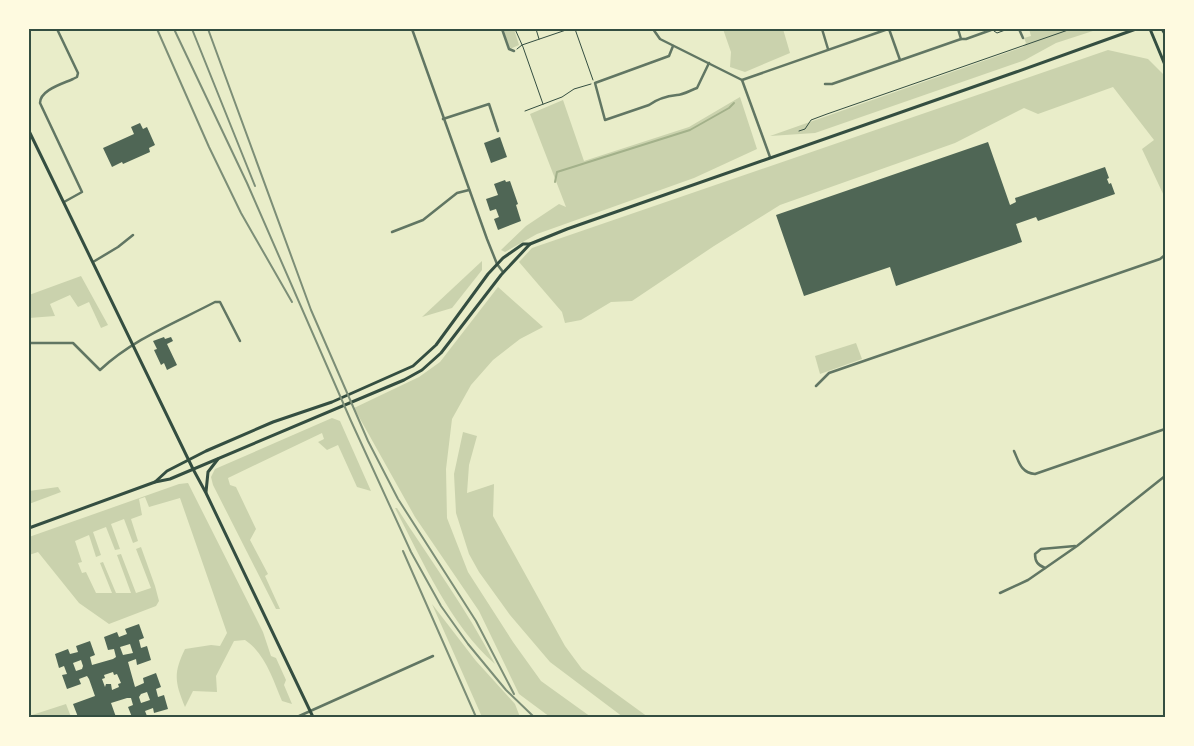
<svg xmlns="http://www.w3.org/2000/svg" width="1194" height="746" viewBox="0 0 1194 746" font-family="'PT Sans',sans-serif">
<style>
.green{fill:#cad2ad}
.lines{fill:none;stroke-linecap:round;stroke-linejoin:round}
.stream{stroke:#a3b18a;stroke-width:2}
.building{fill:#4f6655;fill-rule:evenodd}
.path{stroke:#344e41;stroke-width:1}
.minor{stroke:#617663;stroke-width:2.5}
.secondary{stroke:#344e41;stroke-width:3}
.rail{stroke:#7c8e77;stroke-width:2}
.neatline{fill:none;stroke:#344e41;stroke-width:2}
</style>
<rect width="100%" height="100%" fill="#e9edc9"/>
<g class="green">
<polygon points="503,29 514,29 519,45 510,49"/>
<polygon points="723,29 783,29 790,53 745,72 730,67 731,52"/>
<polygon points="1029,29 1099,29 1056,43 1025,60 815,133 770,136 1023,47 1026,43 1024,38 1031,36"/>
<polygon points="1108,50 1148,59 1165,76 1165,198 1142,149 1154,140 1113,87 1038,114 1024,108 955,143 780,205 714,246 632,301 611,302 581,320 565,323 562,312 519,262 532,248"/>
<polygon points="740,97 757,149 694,178 537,234 505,252 501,250 526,226 559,204 566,207 530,114 563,100 584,161 689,127"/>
<polygon points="482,261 482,270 452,308 422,317"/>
<polygon points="81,276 108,325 101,328 89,302 78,307 70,295 50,304 55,316 29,318 29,295"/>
<polygon points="498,287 543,327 520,339 493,360 471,385 452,419 446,469 447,518 468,572 513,642 541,681 591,717 550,717 519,694 479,611 415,517 354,408 419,377 440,362"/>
<polygon points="856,343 862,359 820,374 815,356"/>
<polygon points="332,418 340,421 371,491 357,487 338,445 327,450 318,442 324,439 322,433 228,478 230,485 236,487 256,529 250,540 268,574 265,576 280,609 276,609 213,485 211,477 215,469"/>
<polygon points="463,432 477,436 469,465 467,493 494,484 493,516 565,646 582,669 648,717 623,717 550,662 510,615 479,572 469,554 456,513 454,474"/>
<path d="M188,483l75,149 8,24 5,2 10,22 -2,5 8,19 -10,-3c-9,-21 -17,-48 -37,-61l-11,1 -18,35 1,16 -24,-1 -8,16c-10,-25 -12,-33 0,-58l26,-4 9,1 7,-13 -47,-135 -31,9 -4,-10 -6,2 3,16 -11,4 7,22 -5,2 -9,-24 -13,5 9,25 -5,1 -9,-23 -13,5 8,23 -5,2 -7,-22 -14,6 7,21 -4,1 4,10 4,-1 10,21h16l-12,-30 3,-1 13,31h15l-14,-38 4,-1 15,39 15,-5 -15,-39 5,-2 14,39 4,15 -3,5 -47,18 -30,-21 -41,-51 -9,3v-18l150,-53z"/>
<polygon points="58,487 61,492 29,504 29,491"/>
<path d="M395,508h2c33,52 70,101 98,156 -44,-38 -73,-104 -100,-156z"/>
<polygon points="432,604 476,661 515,704 520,717 482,717"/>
<polygon points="66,704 71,717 29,717 29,716"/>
</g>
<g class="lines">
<polyline class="stream" points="555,182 557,172 690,130 729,108 734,103"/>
</g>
<g class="building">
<polygon points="140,123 143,129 147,127 155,145 149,148 150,152 123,164 122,162 112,167 103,148 134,134 131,127"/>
<polygon points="500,137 507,157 491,163 484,143"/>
<polygon points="988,142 1010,205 1016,202 1015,198 1105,167 1109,178 1107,179 1109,184 1111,183 1115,194 1038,221 1036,217 1016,224 1022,242 896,286 890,267 804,296 776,215"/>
<polygon points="505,180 506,182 510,181 518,204 516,205 521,221 498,230 494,219 499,217 496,209 490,211 486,199 498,195 494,184"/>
<polygon points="164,337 165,339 171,337 173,341 167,344 177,365 167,370 164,363 161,365 154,350 157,349 153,341"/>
<path d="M139,624l5,14 -5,2 2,8 6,-2 4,14 -14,5 -1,-6 -8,3 7,25 9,-4 -1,-5 13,-5 5,14 -5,2 2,8 6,-2 4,14 -14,4 -1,-5 -8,3 2,5 -15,1 -4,-10 5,-2 -2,-7h-4l-16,5 5,14h-38l-5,-13 22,-8 -6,-17 -2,-3 -8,3 2,5 -14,5 -5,-14 5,-1 -3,-8 -5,2 -4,-14 13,-5 2,5 8,-2 -2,-6 14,-5 5,14 -5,2 2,8 21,-6 3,-2 -2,-8 -6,1 -4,-13 13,-5 2,5 8,-3 -2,-5zM130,644l3,9 -10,2 -3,-8zM81,660l2,6 -1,3 -6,2 -3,-8zM113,672l1,3 3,-1 4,9 -3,1 1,3 -7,3 -1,-6h-5l-1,3 -3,-8 3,-1 -1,-3zM147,692l3,8 -9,3 -2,-6 2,-3z"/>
</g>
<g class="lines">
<g class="path">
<polyline points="515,29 523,47 543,104"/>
<polyline points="536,29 539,39"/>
<polyline points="575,29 593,80"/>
<polyline points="994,31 997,33 1008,29"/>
<polyline points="517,49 522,45 569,29"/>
<polyline points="525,111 562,97 574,89 591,84"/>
<polyline points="799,131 805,129 811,120 827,114 1071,29"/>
</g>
<g class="minor">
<path d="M57,29l21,44 -1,4 -4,2c-11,5 -33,11 -33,24l42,89 -18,10"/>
<polyline points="412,29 487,239 497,264 503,272"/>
<polyline points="502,29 509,49 514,51"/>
<polyline points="653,29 660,39 742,80 770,157"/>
<polyline points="822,29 828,49"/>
<polyline points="889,29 900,60"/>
<polyline points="1019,29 1023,38"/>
<polyline points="961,39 966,39 991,30"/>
<path d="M673,46l-4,10 -74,27 10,37 44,-15c8,-6 19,-9 28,-10 6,0 14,-5 20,-7l12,-25"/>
<polyline points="742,80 888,29"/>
<polyline points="825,84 832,84 961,39 958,29"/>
<polyline points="443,119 489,104 498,131"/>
<polyline points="392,232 423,220 457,193 469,190"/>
<polyline points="93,262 118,247 133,235"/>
<path d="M29,343h44l27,27c33,-31 75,-47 115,-68h5l20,39"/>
<polyline points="816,386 829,373 1160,259 1165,255"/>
<path d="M1014,451c5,11 7,22 21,23l130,-45"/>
<path d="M1045,568c-7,-3 -10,-6 -10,-14l6,-5 34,-3"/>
<polyline points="1000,593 1028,580 1077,546 1165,476"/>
<polyline points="297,717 433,656"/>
</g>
<g class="secondary">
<polyline points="1150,29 1165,65"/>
<polyline points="1162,29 1165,34"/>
<polyline points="29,131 193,469 206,493 313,717"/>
<polyline points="155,482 167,471 206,451 273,422 332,402 413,366 436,345 488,274 503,258 523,244 530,244 567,229 1016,72 1136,29"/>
<polyline points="206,492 208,472 218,459"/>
<polyline points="29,528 155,482 170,479 404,380 422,370 441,353 501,275 530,244"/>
</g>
<g class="rail">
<polyline points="157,29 209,147 241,213 292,302"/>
<polyline points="174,29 247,183 351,421 411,552 441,606 468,644 506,690 534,717"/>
<polyline points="192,29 255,186"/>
<polyline points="208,29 311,310 368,441 398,499 476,621 514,694"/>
<polyline points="403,551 476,717"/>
</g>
</g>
<rect width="1194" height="746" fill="none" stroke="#fefae0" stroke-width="60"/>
<rect x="30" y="30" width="1134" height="686" class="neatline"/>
</svg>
